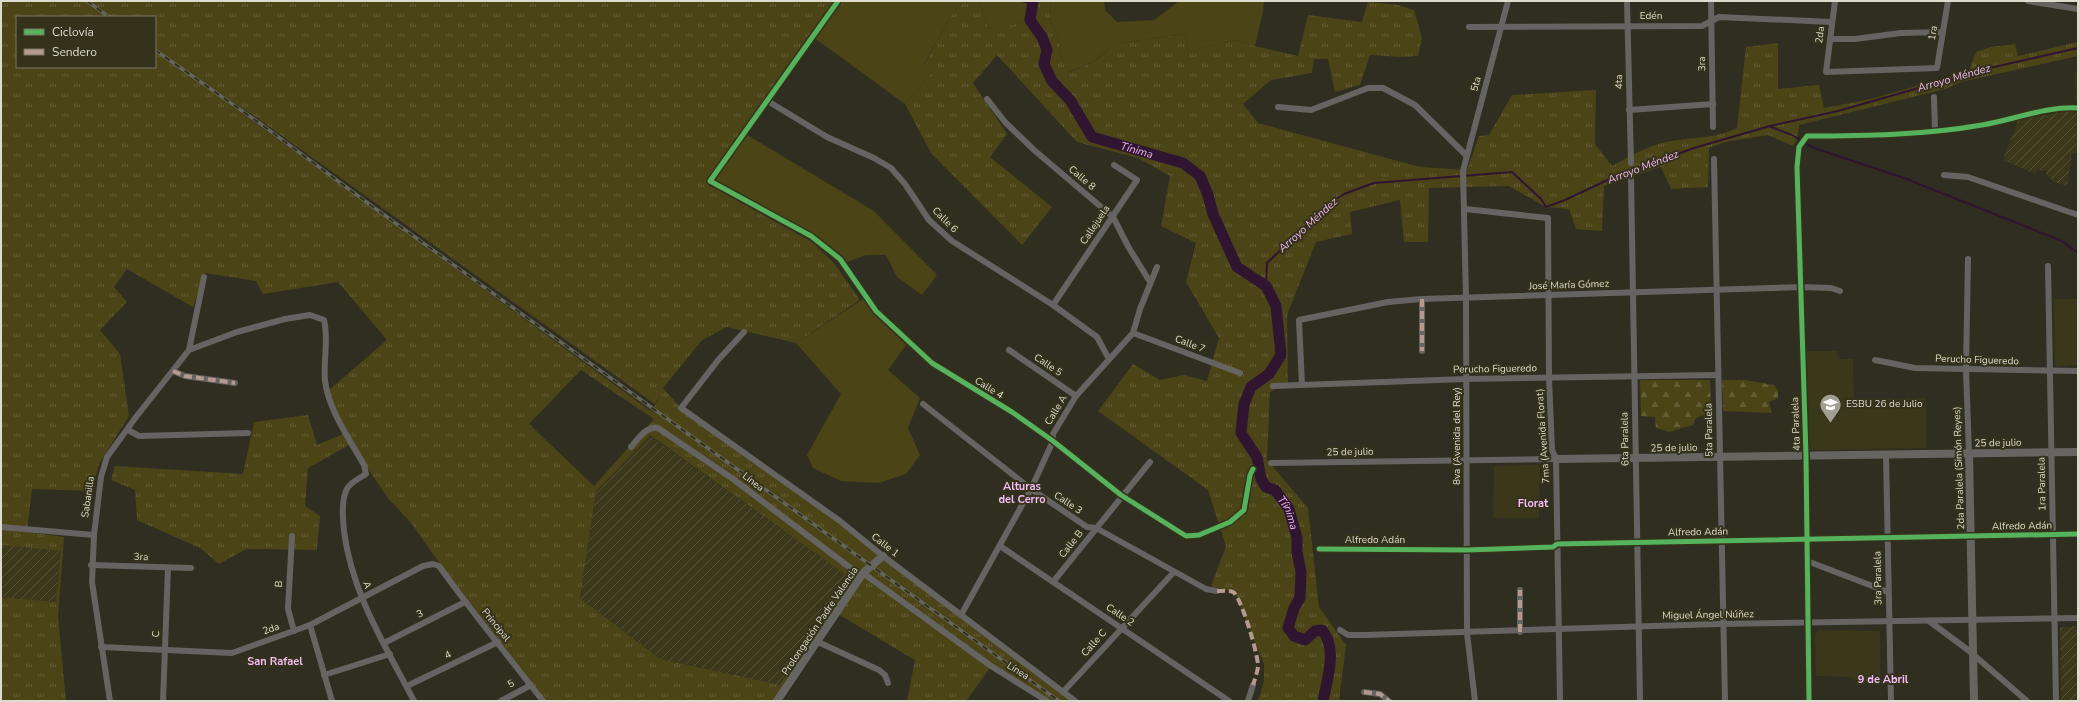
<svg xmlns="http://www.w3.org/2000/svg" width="2079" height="702" viewBox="0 0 2079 702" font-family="'Nunito Sans',sans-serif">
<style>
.built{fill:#3b371b}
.industrial{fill:url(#industrial-furrows)}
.grass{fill:url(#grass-tufts);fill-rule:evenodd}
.forest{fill:url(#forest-firs)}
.garden{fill:#4b4416}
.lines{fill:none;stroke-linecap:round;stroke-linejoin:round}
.stream{stroke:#301530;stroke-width:2}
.river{stroke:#301530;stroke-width:11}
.street{stroke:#666462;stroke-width:6}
.secondary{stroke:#676562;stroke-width:8}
.rail-casing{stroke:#65645d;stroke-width:3.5}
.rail{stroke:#35321b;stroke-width:2;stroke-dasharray:6;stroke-linecap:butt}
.quiet{stroke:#b69a8f;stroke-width:4;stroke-dasharray:8 4;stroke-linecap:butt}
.cycleway-casing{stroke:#35321b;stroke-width:8}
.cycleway{stroke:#56b35d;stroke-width:5}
.labels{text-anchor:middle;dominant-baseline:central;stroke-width:4;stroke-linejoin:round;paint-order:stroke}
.street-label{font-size:10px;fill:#dedccf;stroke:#35321b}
.poi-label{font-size:10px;fill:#dedccf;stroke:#35321b;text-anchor:start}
.water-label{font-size:11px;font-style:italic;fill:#eeb6f1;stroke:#35321b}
.neighbourhood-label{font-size:11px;font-weight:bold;fill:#f4bcf7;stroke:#35321b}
</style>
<defs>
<pattern id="industrial-furrows" width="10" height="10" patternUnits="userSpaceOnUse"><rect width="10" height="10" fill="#3b371b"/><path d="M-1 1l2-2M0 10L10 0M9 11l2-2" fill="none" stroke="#57533b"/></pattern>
<pattern id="grass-tufts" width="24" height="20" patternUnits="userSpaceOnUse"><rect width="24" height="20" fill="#4b4416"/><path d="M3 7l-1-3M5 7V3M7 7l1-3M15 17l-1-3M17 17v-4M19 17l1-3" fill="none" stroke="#645e37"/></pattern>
<pattern id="forest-firs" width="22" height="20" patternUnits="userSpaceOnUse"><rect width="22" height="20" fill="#4b4416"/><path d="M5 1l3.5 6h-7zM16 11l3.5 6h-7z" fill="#645e37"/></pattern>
</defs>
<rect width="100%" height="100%" fill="#2f2e21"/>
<g class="built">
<polygon points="2075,71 2078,71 2078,102 2076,101"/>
<polygon points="2054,299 2078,299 2078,365 2055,366"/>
<polygon points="1806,351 1837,351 1838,359 1853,359 1854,399 1926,398 1926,448 1808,450"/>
<polygon points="1540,465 1539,518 1493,518 1494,466"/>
<polygon points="1819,630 1880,631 1880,681 1860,682 1849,677 1816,676 1815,634"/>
</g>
<g class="industrial">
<polygon points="2073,110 2078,114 2077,153 2072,153 2067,186 2054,182 2046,174 2046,171 2038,170 2035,174 2003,160 2018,120"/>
<polygon points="649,435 849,577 780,685 660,659 580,598 596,491"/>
<polygon points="1,545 61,551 56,602 1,597"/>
<polygon points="2078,626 2078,701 2061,701 2060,627"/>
</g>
<g class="grass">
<path d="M1,1h846l-34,36 -106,147 105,58 22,21 26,37 -64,43 -69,-16 -25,13 -39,48 18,20 122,88 273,205h-32l-52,-36 -26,36h-59l8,-41 -77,-46 -59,87h-233l-111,-144 -23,-33 -24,-26 -37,-54 -43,24 -3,38 15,10 -3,34 -71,-1 -27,15 -19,-16 -63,-28 -2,-30 -24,-10 4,-14 128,8 11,-52 54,-7 9,30 29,-12 -17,-43 58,-50 -49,-58 -75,12 -7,-13 -51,-8 -12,34 -66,-38 -13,18 13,15 -27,28 20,24 9,62 -30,48 -7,27 -60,-2 -5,43 37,5 -6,79 8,85h-65v-104l55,5 5,-51 -60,-6zM17,17h138v50h-138zM165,57l95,63 395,284 5,-9 -8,17zM581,370l73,49 -60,67 -65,-62zM650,435l199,142 -69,108 -120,-26 -80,-61 16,-107z"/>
<path d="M969,1h11l8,28 36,-7 5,-21h21l1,21 7,13 2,18 9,19c17,-6 32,-12 44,-28l72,-10 3,17 47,-11 20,6 43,10 10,-41 54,7 6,-20 30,3 16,5 8,28 -4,18 -17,1 -31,-2 -10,30 -25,7 -7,-33h-14l-2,14 -41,7 -28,24 15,19 162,44 47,3 12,-34 10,-1 23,-40 84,-5 -1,54 17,22c16,-9 32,-18 50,-23 26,-7 49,-2 75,-15l9,-81 32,-4v46l41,-4 5,23 47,-9 98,-28 7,-19 15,-5 24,-3 3,12 60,-14v14l-117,26 -16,7 -146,36 -2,15 -4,6 -25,-11 -43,7 -16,6 -1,39 -37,2 -10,-22 -57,19 -2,45 -26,-2 -7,-20 -23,-2 -37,-21 -80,2 -1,54h-24l-4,-42 -50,12 2,22 -36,8 -29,73 1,68 -18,9 -3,68 41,48 11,99 27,38 -7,56h-81l6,-20v-17l-29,-71 -24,-7 15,-40 -18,-56 -110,-79 35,-47 27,16 24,-5 23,6 12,-43 -33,-56 10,-39 -35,-17 9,-50 -32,-18 -61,-16 -80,-87 -24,28 34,51 -17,23 62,50 -30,38 -91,-92 -26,-49 27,-31 -8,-8 26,-48 11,-15z"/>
</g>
<g class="forest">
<polygon points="1640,380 1710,380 1711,412 1696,418 1693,425 1669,432 1656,428 1655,417 1641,416"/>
<polygon points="1722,380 1745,380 1774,385 1778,391 1778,398 1769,402 1772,413 1723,411"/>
</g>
<g class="garden">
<polygon points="847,1 969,1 961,2 950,17 924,64 932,73 905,104 813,37"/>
<polygon points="980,1 1029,1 1024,22 1005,27 988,29"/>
<path d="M1050,1h54l1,9 12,12 37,-2 25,-19h85l-1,11 -8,34 -20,-6 -47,11 -3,-17 -72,10c-12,15 -27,22 -45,28l-8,-19 -2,-18 -7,-13z"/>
<polygon points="744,133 874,211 937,275 922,295 897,277 886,255 866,255 842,264 819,237 711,178"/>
<polygon points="865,298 906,345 888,370 920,398 908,428 920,455 906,474 879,483 841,481 813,468 807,455 841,394 796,343"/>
</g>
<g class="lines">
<g class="stream">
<polyline points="872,1 874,1"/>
<polyline points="1022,1 1033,4"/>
<polyline points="1771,127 1792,135 1814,148 1904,178 2062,241 2078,253"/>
<polyline points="1266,286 1267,263 1331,202 1344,194 1374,183 1512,172 1541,199 1546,207 1565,200 1616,176 1694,148 1770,126 1838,111 1985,69 2078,48"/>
</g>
<path class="river" id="s1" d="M1033,1l-3,19 12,17 5,13 -3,14 8,17 18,19 22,37 91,26 17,13 8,19 5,19 24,53 29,19 10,20 5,49 -12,19 -18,13 -7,17 -3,29 16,24 4,22 5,8 9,3 14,19 8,29v14l4,20 -1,26 -6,10 -6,20 6,8 11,4 10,-9 7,-1c16,18 5,50 1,71"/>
<g class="street">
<polyline points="838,1 710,181 811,236 840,259 876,311 932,363 1012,412 1053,441 1121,495 1186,536 1199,535 1230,522 1244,510 1250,475 1253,469"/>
<polyline points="1627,1 1631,163"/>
<polyline points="1711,1 1713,127"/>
<polyline points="1835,1 1826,72 1937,68 1948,1"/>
<polyline points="2028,1 2078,9"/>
<polyline points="1469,27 1702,26 1719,17 1832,22"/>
<polyline points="1830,39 1855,39 1901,33 1943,32"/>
<polyline points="1934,97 1935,130"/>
<polyline points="987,99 1005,122 1034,150 1113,217 1129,248 1150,282"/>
<polyline points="766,100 827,137 874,158 891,168 905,184 929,220 952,241 1053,305 1097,337 1109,359"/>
<polyline points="1278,107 1311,110 1368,88 1383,88 1415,105 1466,155"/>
<polyline points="1629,110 1713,104"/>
<polyline points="1714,159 1725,701"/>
<polyline points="1944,175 1968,177 2078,215"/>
<polyline points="1631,177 1640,701"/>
<polyline points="1465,209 1548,218 1549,378 1552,450 1556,459 1560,701"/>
<polyline points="1968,259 1966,369 1969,454"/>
<polyline points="2048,266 2056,701"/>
<polyline points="1422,299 1422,351"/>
<polyline points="1053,305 1137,180 1114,165"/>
<polyline points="744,332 719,359 681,408 840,521 883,556 1075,701"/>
<polyline points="1133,333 1240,373"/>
<path d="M189,350l48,-18 48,-13 25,-4 14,5c5,20 -1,41 1,61 4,30 25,59 39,84l2,9c-8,5 -19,10 -21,20 -4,11 -2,26 -1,37 8,63 41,114 70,170"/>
<polyline points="1009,350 1076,396"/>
<polyline points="1875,360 1915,368 2078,371"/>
<polyline points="173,371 185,376 235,383"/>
<polyline points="1302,385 1299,320 1388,302 1422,299 1801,287 1831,288 1840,291"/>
<polyline points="1273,386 1466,379 1718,375"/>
<polyline points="923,404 1031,489 1087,527 1096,528 1206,589 1217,591"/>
<polyline points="128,430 139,436 248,433"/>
<path d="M631,447c8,-9 15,-21 27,-19l75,51 128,97"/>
<polyline points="1886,455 1891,701"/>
<polyline points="1271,463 1556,459"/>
<polyline points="1,527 94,535"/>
<polyline points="292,536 288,609 294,631"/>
<polyline points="1000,546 1229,701"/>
<polyline points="1319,549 1467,550 1553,547 1557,544 2078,534"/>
<polyline points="1807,561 1888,592"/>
<polyline points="91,565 191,568"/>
<polyline points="863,573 991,666 1047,701"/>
<polyline points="1053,582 1150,462"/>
<polyline points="961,615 1031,489 1053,441 1053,434 1076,396 1133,333 1140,309 1157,267"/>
<polyline points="1929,621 1968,650 2027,701"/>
<polyline points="310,625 332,701"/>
<polyline points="1340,630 1348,635 1365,635 1718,624 2078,618"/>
<polyline points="1520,632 1520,590"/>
<polyline points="818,642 879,670 885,675 888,683"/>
<polyline points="384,643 465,602"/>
<path d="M101,647l131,6 78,-28 113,-59 10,-2 6,2c33,46 69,90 104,135"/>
<polyline points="324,675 390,654"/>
<polyline points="407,686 498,642"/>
<polyline points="1063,692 1173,573"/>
<polyline points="1364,692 1380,694 1389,701"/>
<polyline points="110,701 92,582 94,535 101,477 107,457 136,417 189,350 204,277"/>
<polyline points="163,701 168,568"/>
<polyline points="501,701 531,685"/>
<polyline points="1248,701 1253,685"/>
<polyline points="1475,701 1467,633 1466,298 1463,171 1508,1"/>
<path d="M1809,701l-3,-245 -9,-289 2,-20 8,-11c57,0 118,-1 175,-11 31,-5 64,-19 96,-17"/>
</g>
<g class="secondary">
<polyline points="1969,454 1974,701"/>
<polyline points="1556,459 2078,452"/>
<polyline points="777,701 863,573 883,556"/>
</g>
<defs>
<g id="rail">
<polyline points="87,1 109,17"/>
<polyline points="155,50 258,122 369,204 1059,701"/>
</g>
</defs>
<use href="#rail" class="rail-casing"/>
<use href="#rail" class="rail"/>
<g class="quiet">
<polyline points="1422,299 1422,351"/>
<polyline points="173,371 185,376 235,383"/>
<path d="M1217,591c5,0 12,-1 16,1 8,4 26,65 25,75 -1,6 -3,12 -5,18"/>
<polyline points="1520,632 1520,590"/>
<polyline points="1364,692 1380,694 1389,701"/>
</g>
<defs>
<g id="cycleway">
<polyline points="838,1 710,181 811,236 840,259 876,311 932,363 1012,412 1053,441 1121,495 1186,536 1199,535 1230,522 1244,510 1250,475 1253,469"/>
<polyline points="1319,549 1467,550 1553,547 1557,544 2078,534"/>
<path d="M1809,701l-3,-245 -9,-289 2,-20 8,-11c57,0 118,-1 175,-11 31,-5 64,-19 96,-17"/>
</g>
</defs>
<use href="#cycleway" class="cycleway-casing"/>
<use href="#cycleway" class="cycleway"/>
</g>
<defs>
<symbol id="school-pin" viewBox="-11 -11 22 30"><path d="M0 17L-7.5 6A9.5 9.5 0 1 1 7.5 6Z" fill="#a19f92" stroke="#35321b"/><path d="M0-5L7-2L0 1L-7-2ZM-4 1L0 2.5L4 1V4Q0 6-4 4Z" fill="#fff"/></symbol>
</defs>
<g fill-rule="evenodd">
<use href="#school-pin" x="1818" y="392" width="25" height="34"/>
</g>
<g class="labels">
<g class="street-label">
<text x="1651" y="16">Edén</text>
<text transform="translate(1933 33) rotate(-81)">1ra</text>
<text transform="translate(1820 35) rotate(-83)">2da</text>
<text transform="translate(1702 64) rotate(-91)">3ra</text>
<text transform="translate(1619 82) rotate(-91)">4ta</text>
<text transform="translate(1476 84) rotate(-75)">5ta</text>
<text transform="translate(1082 178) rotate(41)">Calle 8</text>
<text transform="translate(945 220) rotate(45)">Calle 6</text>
<text transform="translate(1095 225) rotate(-56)">Callejuela</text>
<text transform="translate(1569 285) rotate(-2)">José María Gómez</text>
<text transform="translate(1190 344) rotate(21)">Calle 7</text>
<text transform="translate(1977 360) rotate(2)">Perucho Figueredo</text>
<text transform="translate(1048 365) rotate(34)">Calle 5</text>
<text transform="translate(1495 369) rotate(-1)">Perucho Figueredo</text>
<text transform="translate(989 388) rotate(32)">Calle 4</text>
<text transform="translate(1056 410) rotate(-59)">Calle A</text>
<text transform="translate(1796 424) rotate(-92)">4ta Paralela</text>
<text transform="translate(1709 430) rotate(-91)">5ta Paralela</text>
<text transform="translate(1457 436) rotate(-90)">8va (Avenida del Rey)</text>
<text transform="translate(1543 436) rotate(-94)">7ma (Avenida Florat)</text>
<text transform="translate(1625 439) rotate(-91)">6ta Paralela</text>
<text transform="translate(1998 443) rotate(-1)">25 de julio</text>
<text transform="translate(1674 448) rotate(-1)">25 de julio</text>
<text transform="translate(1350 452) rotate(-1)">25 de julio</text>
<text transform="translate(1959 468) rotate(-92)">2da Paralela (Simón Reyes)</text>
<text transform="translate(753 482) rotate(38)">Línea</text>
<text transform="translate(2042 484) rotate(-91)">1ra Paralela</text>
<text transform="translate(88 497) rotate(-82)">Sabanilla</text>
<text transform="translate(1068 503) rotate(34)">Calle 3</text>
<text transform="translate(2022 526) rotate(-1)">Alfredo Adán</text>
<text transform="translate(1698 532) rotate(-1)">Alfredo Adán</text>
<text x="1375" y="540">Alfredo Adán</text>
<text transform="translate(1071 544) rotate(-52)">Calle B</text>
<text transform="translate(885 545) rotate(38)">Calle 1</text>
<text transform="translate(141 557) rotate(2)">3ra</text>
<text transform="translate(1878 578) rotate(-91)">3ra Paralela</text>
<text transform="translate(279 584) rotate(-87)">B</text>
<text transform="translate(367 585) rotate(72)">A</text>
<text transform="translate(420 614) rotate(-26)">3</text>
<text transform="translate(1120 615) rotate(34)">Calle 2</text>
<text transform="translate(1708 615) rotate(-1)">Miguel Ángel Núñez</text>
<text transform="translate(820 621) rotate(-56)">Prolongación Padre Valencia</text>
<text transform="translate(496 625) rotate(51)">Principal</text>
<text transform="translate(271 629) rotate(-19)">2da</text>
<text transform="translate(156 634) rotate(-88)">C</text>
<text transform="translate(1094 643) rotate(-48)">Calle C</text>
<text transform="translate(448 655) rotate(-26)">4</text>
<text transform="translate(1018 671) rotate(32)">Línea</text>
<text transform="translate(511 684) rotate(-28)">5</text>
</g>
<g class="poi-label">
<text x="1846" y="404">ESBU 26 de Julio</text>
</g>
<g class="water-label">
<text transform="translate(1954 78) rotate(-16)">Arroyo Méndez</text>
<text stroke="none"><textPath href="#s1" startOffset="203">Tínima</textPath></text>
<text transform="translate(1643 167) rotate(-21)">Arroyo Méndez</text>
<text transform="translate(1308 225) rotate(-42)">Arroyo Méndez</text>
<text stroke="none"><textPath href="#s1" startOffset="666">Tíinima</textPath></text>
</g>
<g class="neighbourhood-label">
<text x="1022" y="486">Alturas<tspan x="1022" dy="13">del Cerro</tspan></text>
<text x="1533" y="503">Florat</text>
<text x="275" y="661">San Rafael</text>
<text x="1883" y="679">9 de Abril</text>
</g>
</g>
<rect width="2079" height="702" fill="none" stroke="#dedccf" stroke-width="4"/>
<rect x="16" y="16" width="140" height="52" fill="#35321b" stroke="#797663"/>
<rect x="24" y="29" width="20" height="6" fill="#56b35d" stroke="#797663"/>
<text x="52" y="36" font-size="12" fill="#dedccf">Ciclovía</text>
<rect x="24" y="49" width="20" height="6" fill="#b69a8f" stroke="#797663"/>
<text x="52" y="56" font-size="12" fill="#dedccf">Sendero</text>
</svg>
